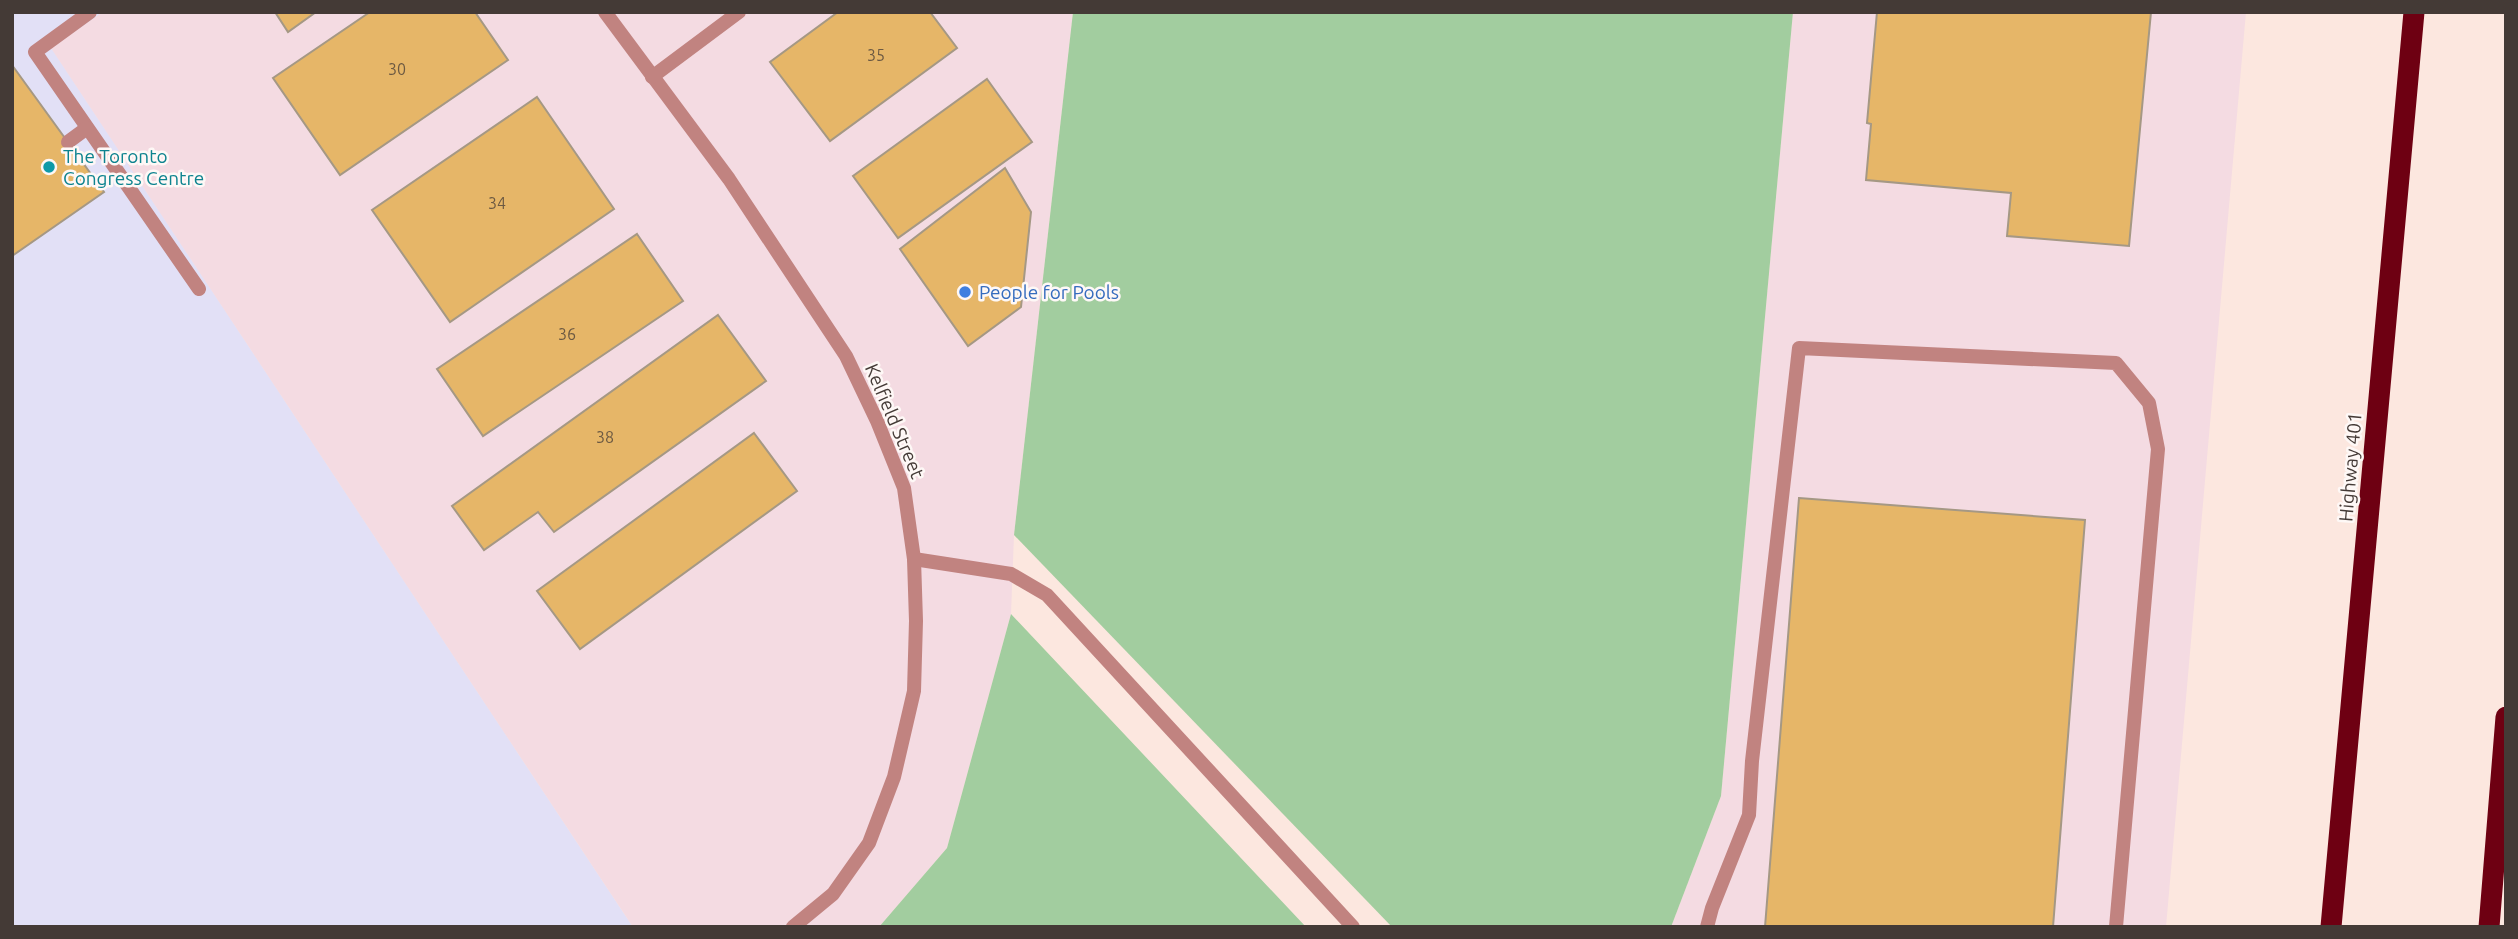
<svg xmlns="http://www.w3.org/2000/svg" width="2518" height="939" viewBox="0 0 2518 939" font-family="Ubuntu,sans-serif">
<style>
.commercial{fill:#e2e0f6}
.industrial{fill:#f4dbe2}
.green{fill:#a2cd9f}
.building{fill:#e6b668;stroke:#a59884;stroke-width:2}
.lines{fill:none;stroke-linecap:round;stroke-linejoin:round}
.service{stroke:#c18380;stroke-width:14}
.minor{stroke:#c18380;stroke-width:14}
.motorway{stroke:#6e0012;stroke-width:21}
.culture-dot{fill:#0f9aa8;stroke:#fef8f6;stroke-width:2.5}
.shop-dot{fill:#3f7fe0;stroke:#fef8f6;stroke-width:2.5}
.labels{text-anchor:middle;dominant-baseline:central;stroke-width:5;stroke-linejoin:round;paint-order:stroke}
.number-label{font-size:16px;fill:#6c5942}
.culture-label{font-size:19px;fill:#0d838f;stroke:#fef8f6;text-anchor:start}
.shop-label{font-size:19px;fill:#366cbe;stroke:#fef8f6;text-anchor:start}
.street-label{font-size:19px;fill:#443a36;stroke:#fef8f6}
</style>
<rect width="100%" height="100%" fill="#fce7df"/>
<polygon class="commercial" points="12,12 103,12 52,49 633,927 12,927"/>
<g class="industrial">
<polygon points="103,12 1073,12 1014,535 1011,614 947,848 879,927 633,927 51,48"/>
<polygon points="1793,12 2246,12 2166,927 1671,927 1721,796"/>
</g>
<g class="green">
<polygon points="1073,12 1793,12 1721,796 1671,927 1392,927 1014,535"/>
<polygon points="1011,614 1306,927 879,927 947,848"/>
</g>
<g class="building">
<polygon points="275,12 316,12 288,32"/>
<polygon points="370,12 475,12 508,60 340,175 273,78"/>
<polygon points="838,12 930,12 957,48 830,141 770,62"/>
<polygon points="1877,12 2151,12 2129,246 2007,236 2011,193 1866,180 1871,124 1867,123"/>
<polygon points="12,65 104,192 12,256"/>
<polygon points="987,79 1032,142 898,238 853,176"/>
<polygon points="537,97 614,209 450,322 372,210"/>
<polygon points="1005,168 1031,212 1021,307 968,346 900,249"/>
<polygon points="637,234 683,301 483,436 437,369"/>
<polygon points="718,315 766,381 554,532 538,512 484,550 452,506"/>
<polygon points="754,433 797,491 580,649 537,591"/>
<polygon points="1799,498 2085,520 2053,927 1765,927"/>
</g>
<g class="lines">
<g class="service">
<polyline points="90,12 35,52 199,289"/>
<polyline points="68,142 87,128"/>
<polyline points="914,559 1011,574 1047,595 1353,927"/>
<polyline points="1707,927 1712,908 1749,815 1752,761 1799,348 2116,363 2149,403 2158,449 2116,927"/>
</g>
<g class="minor">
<polyline points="605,12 729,179 846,356 877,421 904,488 914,559 916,621 914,691 894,777 869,843 833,894 793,927"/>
<polyline points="652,77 739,12"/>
</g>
<g class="motorway">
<polyline points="2331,927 2414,12"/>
<polyline points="2489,927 2506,717"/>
</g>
</g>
<circle class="culture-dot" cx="49" cy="167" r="7"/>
<circle class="shop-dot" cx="965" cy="292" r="7"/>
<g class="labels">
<g class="number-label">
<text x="876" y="55">35</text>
<text x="397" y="69">30</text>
<text x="497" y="203">34</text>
<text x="567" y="334">36</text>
<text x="605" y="437">38</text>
</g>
<g class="culture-label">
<text x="63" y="156">The Toronto<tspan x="63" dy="22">Congress Centre</tspan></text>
</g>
<g class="shop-label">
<text x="979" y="292">People for Pools</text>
</g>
<g class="street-label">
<text transform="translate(895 421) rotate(67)">Kelfield Street</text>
<text transform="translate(2350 467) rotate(-85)">Highway 401</text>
</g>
</g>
<rect width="2518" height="939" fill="none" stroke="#443a36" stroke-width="28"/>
</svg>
